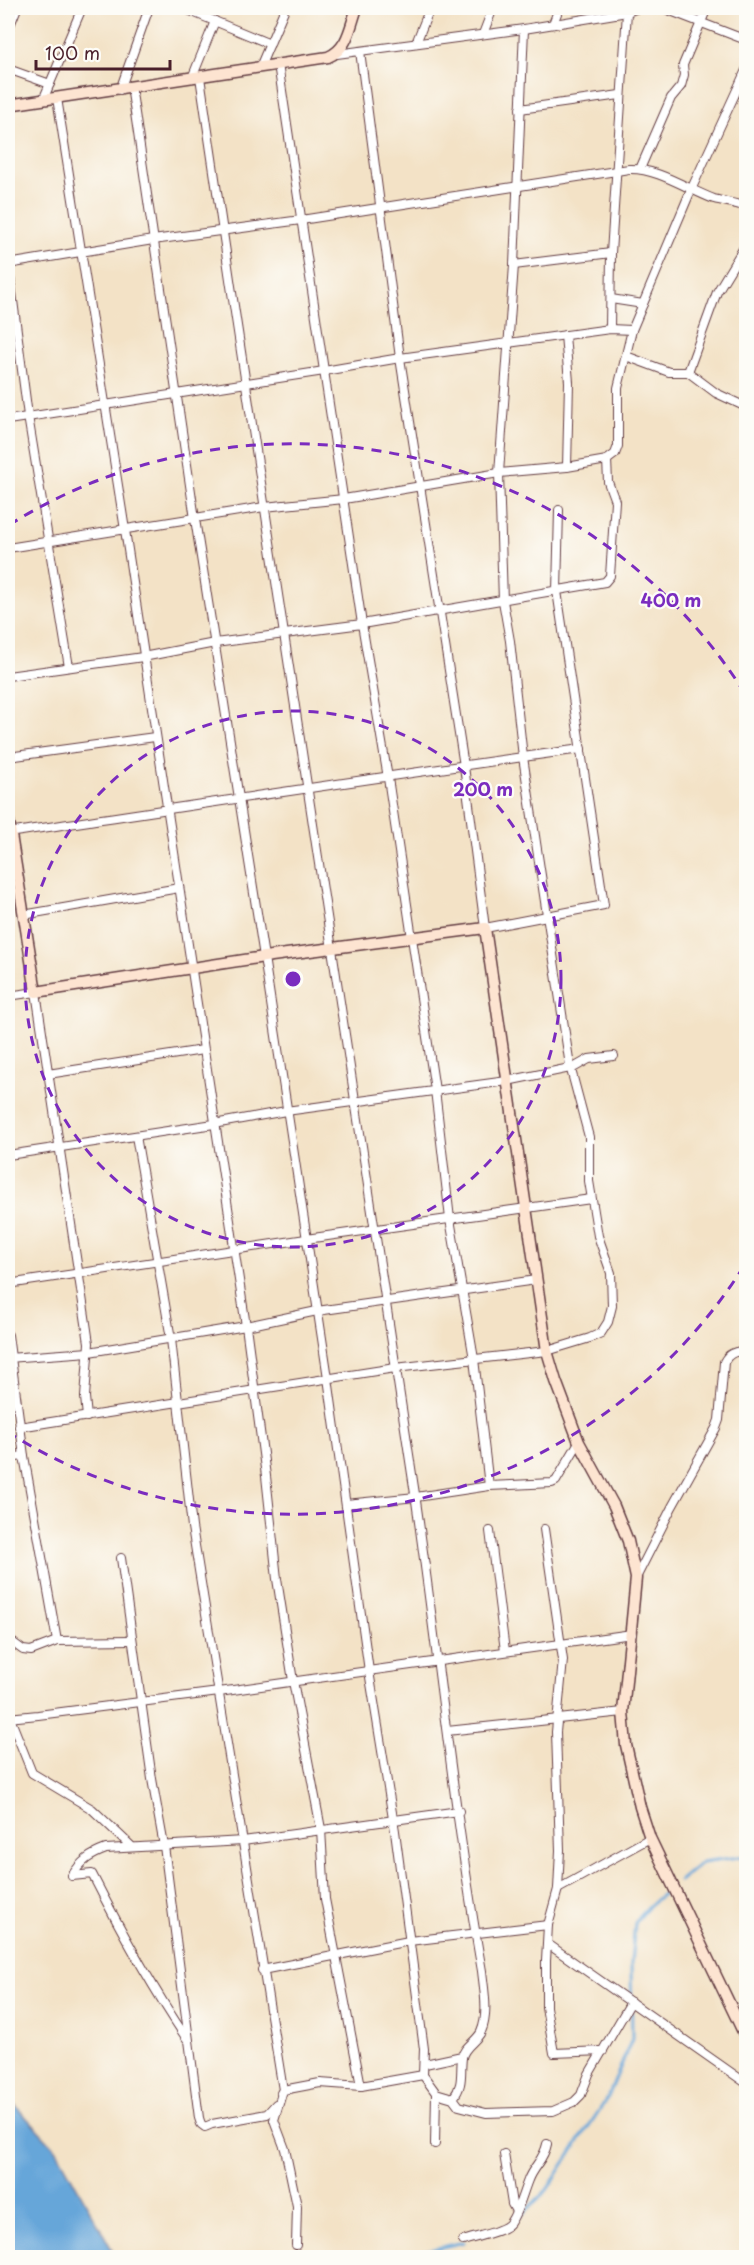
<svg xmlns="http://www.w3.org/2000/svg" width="754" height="2265" viewBox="0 0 754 2265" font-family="'Playpen Sans',sans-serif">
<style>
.water{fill:#66a6d9;stroke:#586282;stroke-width:1.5}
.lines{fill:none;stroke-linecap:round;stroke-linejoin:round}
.stream{stroke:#66a6d9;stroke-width:3}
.street-casing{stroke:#633c42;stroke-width:10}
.secondary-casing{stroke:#633c42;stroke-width:13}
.street{stroke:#fff;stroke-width:8}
.secondary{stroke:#fde4d1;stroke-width:10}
.ring{fill:none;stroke:#7b2cbf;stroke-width:3;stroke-dasharray:10 8}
.centre{fill:#7b2cbf;stroke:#fdfcf7;stroke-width:3}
.ring-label{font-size:18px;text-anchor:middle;font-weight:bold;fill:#7b2cbf;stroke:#fdfcf7;stroke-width:4.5;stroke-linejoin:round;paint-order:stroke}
</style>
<rect width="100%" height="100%" fill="#fdfcf7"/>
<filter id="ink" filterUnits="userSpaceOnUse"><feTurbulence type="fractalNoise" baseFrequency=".0167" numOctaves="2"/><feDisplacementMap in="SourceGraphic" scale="12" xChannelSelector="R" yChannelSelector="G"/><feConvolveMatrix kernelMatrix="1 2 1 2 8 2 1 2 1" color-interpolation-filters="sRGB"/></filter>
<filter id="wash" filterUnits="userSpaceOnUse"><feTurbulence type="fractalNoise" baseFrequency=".008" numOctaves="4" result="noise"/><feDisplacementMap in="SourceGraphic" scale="24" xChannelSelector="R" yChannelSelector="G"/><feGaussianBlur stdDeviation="1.35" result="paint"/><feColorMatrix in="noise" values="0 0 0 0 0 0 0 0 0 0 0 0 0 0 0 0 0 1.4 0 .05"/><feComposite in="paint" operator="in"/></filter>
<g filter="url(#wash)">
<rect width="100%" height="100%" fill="#f3e2c6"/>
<polygon class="water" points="8,2098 56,2149 116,2257 8,2257"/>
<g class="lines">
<g class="stream">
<polyline points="679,1881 702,1862 746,1856"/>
<polyline points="515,2221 547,2190 608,2097 632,2039 631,1962 635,1923 649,1906 666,1891"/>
<polyline points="394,2258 464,2242"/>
</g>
</g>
</g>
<g filter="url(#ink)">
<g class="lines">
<defs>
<g id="street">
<polyline points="183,8 270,44"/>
<polyline points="663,8 746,40"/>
<polyline points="553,24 559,8"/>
<polyline points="8,30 17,8"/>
<polyline points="483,34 493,8"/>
<polyline points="416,43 430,8"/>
<polyline points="360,51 400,358 464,766 485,928 604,905 557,591 559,510"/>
<polyline points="337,54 524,29 627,12 638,8"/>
<polyline points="278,64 362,624 388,778 412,938 435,1090 450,1219 474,1359 489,1486"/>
<polyline points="260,67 285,8"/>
<polyline points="8,69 50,84"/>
<path d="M200,77c69,473 146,945 215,1417 23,159 39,319 67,477 2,19 7,43 -1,61 -4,9 -18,15 -19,26 -2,15 2,27 -9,40"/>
<polyline points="192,78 215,21"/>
<polyline points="131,86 195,519 264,957 328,1378 369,1671 395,1831 424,2049 423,2075 436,2093 453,2098 459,2106 486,2113 553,2111 574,2102 581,2095 589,2074 631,2002"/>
<polyline points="120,90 149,8"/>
<polyline points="57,98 125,530 246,1326 266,1476 277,1579 293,1681 321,1829 325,1899 361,2086"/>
<polyline points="43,100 82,8"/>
<polyline points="520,109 620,95"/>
<polyline points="640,169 671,98 681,86 684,75 683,65 707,8"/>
<polyline points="8,262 28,416 69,667"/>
<path d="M8,264l145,-24 148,-20 328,-51c29,-1 58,20 85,30 11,3 22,4 32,8"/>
<polyline points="514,265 611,253"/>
<polyline points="611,299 643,304"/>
<polyline points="610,329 611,253 627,12"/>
<polyline points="565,335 569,382 567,467"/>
<polyline points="626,356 669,372 688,372 716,393 746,407"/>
<polyline points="688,372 717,292 746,244"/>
<polyline points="8,420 324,371 400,358 610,329 632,330"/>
<polyline points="8,548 264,507 344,499 499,473 567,467 607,460 615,454 618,446 618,388 632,330 691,190 746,70"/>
<polyline points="8,676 143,657 215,643 362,624 605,582 610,576 615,501 608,482 607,460"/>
<polyline points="8,757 155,737"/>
<path d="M8,833c191,-28 381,-58 573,-84"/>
<polyline points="23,915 179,888"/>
<polyline points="8,996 36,992 89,1343 85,1397 87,1417"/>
<polyline points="48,1074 203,1050"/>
<polyline points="136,1136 171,1339 192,1527 283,2090 274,2120 285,2149 297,2206 296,2245"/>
<polyline points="8,1155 214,1124 286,1111 507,1081 575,1067 589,1059 614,1056"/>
<polyline points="8,1284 306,1239 591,1199"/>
<polyline points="8,1335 24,1456 57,1641"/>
<polyline points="8,1358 89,1352 246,1326 317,1311 536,1280"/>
<polyline points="19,1427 395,1368 547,1351 590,1338 601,1333 608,1322 612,1306 611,1273 598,1236 589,1181 589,1137 570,1066 523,757 510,641 503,601 499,473 514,265 524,29"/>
<polyline points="8,1458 24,1456"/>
<polyline points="346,1504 416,1497 489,1486 552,1483 556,1481 579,1442"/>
<polyline points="544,1529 563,1660 556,1732 560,1850 558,1889 548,1925 546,1961 546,2007 554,2053 603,2051"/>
<polyline points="490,1531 505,1651"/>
<polyline points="121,1558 152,1779 164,1846 199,2118 201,2124 205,2127 212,2124 267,2114 276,2104"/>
<path d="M636,1578l36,-71 44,-79 3,-8 5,-58c5,-10 12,-10 22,-12"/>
<polyline points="8,1639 23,1650 31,1651 57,1641 132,1640"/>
<polyline points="8,1718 38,1715 219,1692 632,1634"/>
<polyline points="10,1718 32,1773 92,1809 131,1846"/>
<polyline points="447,1731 623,1712"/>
<path d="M72,1876c9,-15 18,-21 34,-27l137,-8 216,-30"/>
<path d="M72,1876l20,-2c29,57 59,112 95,165"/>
<polyline points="558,1889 650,1838"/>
<polyline points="548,1944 746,2083"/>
<polyline points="262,1970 409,1941 548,1925"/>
<polyline points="425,2064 462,2056"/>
<polyline points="281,2093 283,2090 320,2083 361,2086 423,2075"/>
<polyline points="435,2144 436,2093"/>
<polyline points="504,2154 512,2204 516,2211"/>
<path d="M463,2241c10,-4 41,-9 47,-18 9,-13 12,-28 18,-43 5,-14 16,-20 19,-36"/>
</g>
<g id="secondary">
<path d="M8,105l320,-48c20,-8 22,-30 29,-49"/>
<polyline points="8,816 36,992 264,957 485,928 547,1351 556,1381 579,1442 614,1506 628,1541 636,1578 623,1712 626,1745 640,1807 650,1838 746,2038"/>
</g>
</defs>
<use href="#street" class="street-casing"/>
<use href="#secondary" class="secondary-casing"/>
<use href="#street" class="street"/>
<use href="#secondary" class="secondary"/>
</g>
</g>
<g class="ring">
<circle cx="293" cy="979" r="268"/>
<path d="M744 1266A535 535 0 0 1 9 1433M9 525A535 535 0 0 1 744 692"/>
</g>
<circle cx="293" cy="979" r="9" class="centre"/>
<g class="ring-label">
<text x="671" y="607">400 m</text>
<text x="483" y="796">200 m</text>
</g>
<rect width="754" height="2265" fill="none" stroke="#fdfcf7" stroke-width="30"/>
<path d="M36 60v9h134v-9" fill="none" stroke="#4a1f2b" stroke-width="3"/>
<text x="45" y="60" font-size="18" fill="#4a1f2b" stroke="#fdfcf7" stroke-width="4.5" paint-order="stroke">100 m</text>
</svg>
